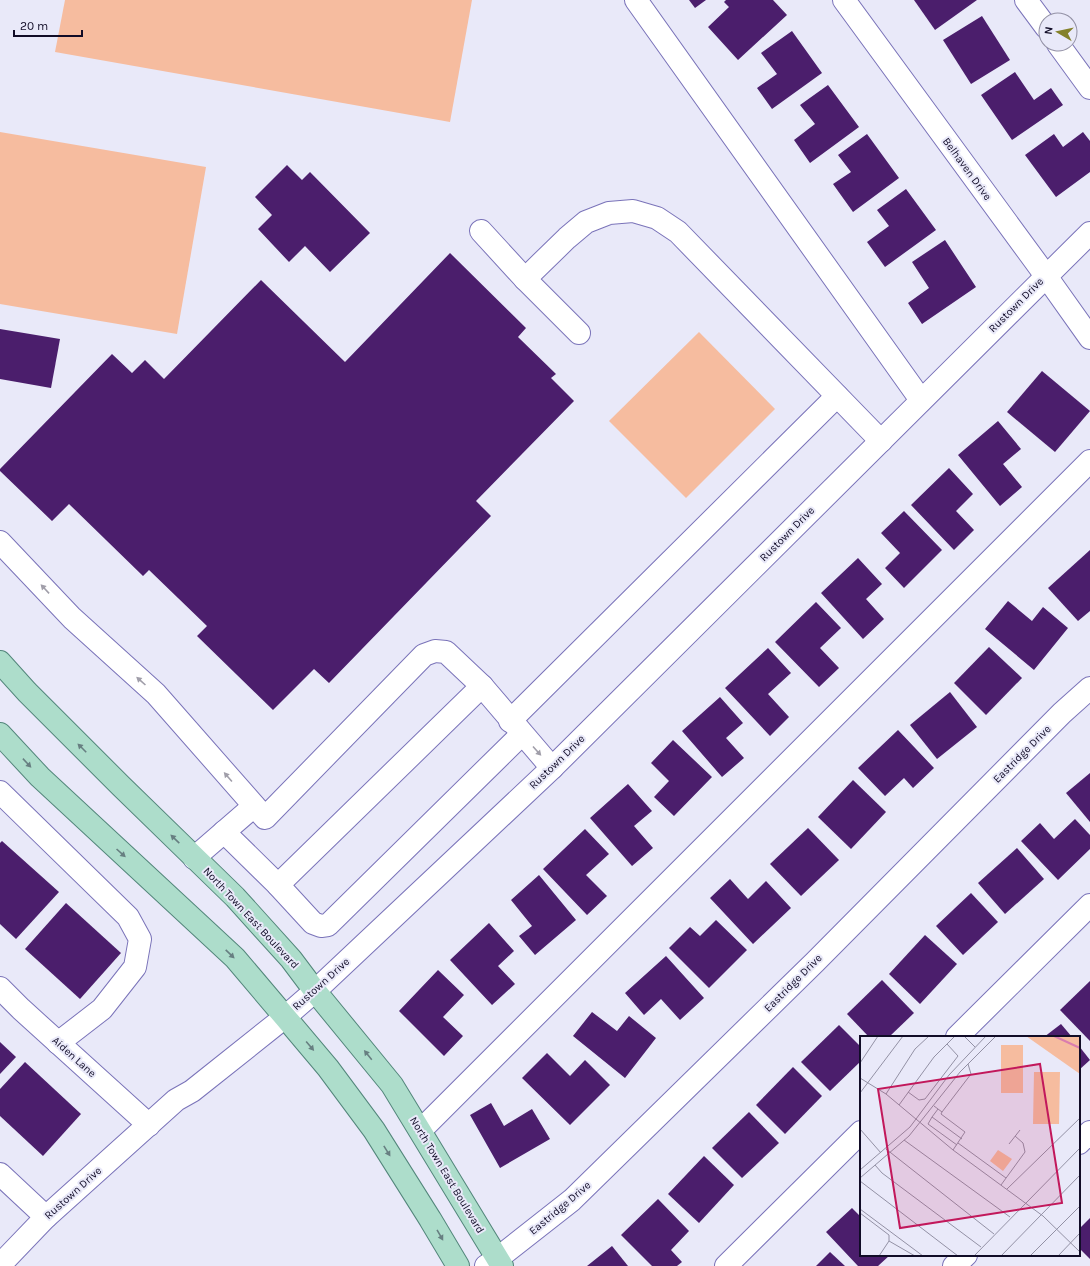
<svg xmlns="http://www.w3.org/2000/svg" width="1090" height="1266" viewBox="0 0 1090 1266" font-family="Karla,sans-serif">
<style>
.green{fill:#f6bc9f}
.building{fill:#4b1e6c}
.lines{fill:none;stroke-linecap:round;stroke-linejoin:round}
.minor-casing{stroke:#7a73b9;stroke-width:24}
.major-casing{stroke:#53867b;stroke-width:24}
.minor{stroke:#fff;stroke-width:22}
.major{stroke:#adddcb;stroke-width:22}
.oneway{fill:#a09ea9}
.oneway2{fill:#677f81}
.labels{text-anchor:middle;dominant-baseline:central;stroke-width:4;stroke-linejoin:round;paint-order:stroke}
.street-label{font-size:11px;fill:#110c27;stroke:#e9e9f9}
.inset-river{fill:none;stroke:#da7daf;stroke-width:2}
.inset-road{fill:none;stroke:#9391a5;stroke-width:1}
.view{fill:#c2185b;fill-opacity:0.15;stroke:#c2185b;stroke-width:2}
.inset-edge{fill:none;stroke:#110c27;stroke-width:2}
</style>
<rect width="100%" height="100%" fill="#e9e9f9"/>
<g class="green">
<polygon points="65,0 472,0 450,122 55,52"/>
<polygon points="0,132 206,167 177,334 0,304"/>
<polygon points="699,332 775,409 686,498 609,421"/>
</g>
<g class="building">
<polygon points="689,0 706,0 695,8"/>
<polygon points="726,0 773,0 787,15 738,60 708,27 729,7 724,2"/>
<polygon points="914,0 977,0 935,30"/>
<polygon points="982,16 1010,60 971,84 943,40"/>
<polygon points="792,31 822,73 772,109 757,88 777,74 761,53"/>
<polygon points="1015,72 1034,100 1051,88 1063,105 1012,140 981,95"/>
<polygon points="828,85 859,127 810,163 794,140 815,124 800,105"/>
<polygon points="1083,132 1090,141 1090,172 1056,197 1025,155 1054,134 1063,147"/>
<polygon points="867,134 899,178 853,212 833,184 851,172 838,155"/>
<polygon points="287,165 302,180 310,172 370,233 330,272 305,246 289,262 258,229 272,215 255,197"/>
<polygon points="906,189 936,230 885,267 867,242 889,226 877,210"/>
<polygon points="945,240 976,287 922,324 908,303 929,288 912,262"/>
<polygon points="450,253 526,328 518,337 556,374 551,378 574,401 476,501 491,516 329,683 314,669 273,710 197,636 207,626 149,570 143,576 69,504 52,521 0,471 0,469 112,354 132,373 145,360 164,379 261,280 345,362"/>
<polygon points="0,329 60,339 51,388 0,379"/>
<polygon points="1042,371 1090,411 1055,452 1007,412"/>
<polygon points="998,421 1021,449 1003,464 1022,487 1000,506 958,455"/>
<polygon points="949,468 973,494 956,511 974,530 954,550 911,505"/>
<polygon points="904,511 942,550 904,588 885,568 900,553 881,533"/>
<polygon points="1090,550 1090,611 1078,621 1048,588"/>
<polygon points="858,558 882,584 866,599 884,619 863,639 821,593"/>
<polygon points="1008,601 1032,621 1043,607 1068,628 1034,670 985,629"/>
<polygon points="816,602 841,628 820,648 839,668 819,687 775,642"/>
<polygon points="989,647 1022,678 986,715 954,683"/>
<polygon points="768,648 791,673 768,694 789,717 770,736 725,688"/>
<polygon points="950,692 977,727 937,759 910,725"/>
<polygon points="720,697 743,723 726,738 744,758 722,777 682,731"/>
<polygon points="898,730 934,768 913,788 904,778 885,796 858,768"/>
<polygon points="673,740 712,777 674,816 654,797 669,781 651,763"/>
<polygon points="1090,773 1090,822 1066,793"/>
<polygon points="853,780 886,812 851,849 818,817"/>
<polygon points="628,784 652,811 634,826 653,848 632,866 590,818"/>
<polygon points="1075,819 1090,835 1090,849 1058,880 1021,841 1040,823 1054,839"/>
<polygon points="808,828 839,860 801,896 770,864"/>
<polygon points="585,829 609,854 586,875 607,896 587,915 543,869"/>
<polygon points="2,841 59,892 16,939 0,924 0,843"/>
<polygon points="1017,848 1044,879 1005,914 978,883"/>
<polygon points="539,875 576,920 535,955 519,936 532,926 511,900"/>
<polygon points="730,879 748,899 766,881 791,908 753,944 710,898"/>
<polygon points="971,893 998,922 963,955 936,926"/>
<polygon points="66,903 121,953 80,999 25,949"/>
<polygon points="716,920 747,950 709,988 669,948 690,927 700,936"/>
<polygon points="489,923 514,951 498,966 515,984 492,1005 450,960"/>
<polygon points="925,935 957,964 920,1004 889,974"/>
<polygon points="666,956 704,998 680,1020 661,999 644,1015 625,993"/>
<polygon points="438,970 464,995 443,1017 463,1036 444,1056 399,1011"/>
<polygon points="882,980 914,1013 889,1037 869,1037 847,1014"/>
<polygon points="1090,981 1090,1041 1060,1010"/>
<polygon points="592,1012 617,1031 629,1016 656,1038 625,1078 573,1036"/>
<polygon points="1061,1024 1072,1037 1044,1037"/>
<polygon points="839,1025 861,1047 861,1061 830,1091 801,1062"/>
<polygon points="0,1042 16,1057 0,1074"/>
<polygon points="1079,1046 1090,1060 1079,1070"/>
<polygon points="547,1053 570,1076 585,1060 610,1085 570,1125 522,1078"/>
<polygon points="25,1062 81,1114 43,1156 0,1116 0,1089"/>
<polygon points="793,1067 822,1096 785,1134 756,1105"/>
<polygon points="491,1103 504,1126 532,1109 550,1139 500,1168 470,1115"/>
<polygon points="749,1112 779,1143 742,1178 712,1148"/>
<polygon points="704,1156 734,1185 699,1223 668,1194"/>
<polygon points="658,1199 689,1231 671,1250 682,1262 677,1266 652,1266 621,1235"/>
<polygon points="852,1208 861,1217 861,1255 890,1255 878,1266 858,1266 826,1232"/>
<polygon points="1090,1218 1090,1259 1079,1248 1079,1229"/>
<polygon points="612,1246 628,1266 587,1266"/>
<polygon points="830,1252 845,1266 816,1266"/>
</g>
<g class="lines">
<defs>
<g id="minor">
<polyline points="636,0 921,400"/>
<polyline points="844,0 1046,276 1090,338"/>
<polyline points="1026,0 1046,27"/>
<polyline points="1058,44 1090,88"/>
<polyline points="481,231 525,279 579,333"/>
<polyline points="525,279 567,238 586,222 609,213 633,211 657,218 678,232 881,441"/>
<polyline points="0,542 72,618 156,694 265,818 424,655 435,651 446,652 482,686 552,768"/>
<polyline points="510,721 837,396"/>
<polyline points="0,792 128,917 140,939 135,967 102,1009 58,1043"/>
<polyline points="224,832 278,885 482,686"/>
<polyline points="194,858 254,806"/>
<polyline points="278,885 313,923 321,926 328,925 522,734"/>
<polyline points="0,988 21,1009 149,1125"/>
<polyline points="957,1037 1090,905"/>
<polyline points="421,1130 1090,461"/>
<polyline points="1079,1143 1090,1132"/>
<polyline points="0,1174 46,1217"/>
<polyline points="0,1265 46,1217 176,1100 192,1091 285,1017 315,991 552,768 1090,233"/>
<polyline points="486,1266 497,1259 572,1200 815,962 1062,713 1090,688"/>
<polyline points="726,1266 861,1132"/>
<polyline points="954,1266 966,1255"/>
</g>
<g id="major">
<polyline points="0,662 27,692 121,786 235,897 291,959 315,991 392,1085 502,1266"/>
<polyline points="0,734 40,777 235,958 285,1017 328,1068 374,1130 430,1219 458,1266"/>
</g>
</defs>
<use href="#minor" class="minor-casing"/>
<use href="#major" class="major-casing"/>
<use href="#minor" class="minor"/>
<use href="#major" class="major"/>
</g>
<defs><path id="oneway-solid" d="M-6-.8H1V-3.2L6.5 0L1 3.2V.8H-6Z"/></defs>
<g class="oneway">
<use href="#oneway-solid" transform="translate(45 589) rotate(-133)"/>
<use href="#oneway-solid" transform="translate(141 681) rotate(-138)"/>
<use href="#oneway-solid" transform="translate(537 751) rotate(48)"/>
<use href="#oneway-solid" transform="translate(228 777) rotate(-131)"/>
</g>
<g class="oneway2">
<use href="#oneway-solid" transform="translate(82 748) rotate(-135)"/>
<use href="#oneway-solid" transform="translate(27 763) rotate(47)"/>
<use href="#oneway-solid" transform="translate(175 839) rotate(-136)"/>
<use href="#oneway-solid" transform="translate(121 853) rotate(42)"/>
<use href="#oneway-solid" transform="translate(230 954) rotate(44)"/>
<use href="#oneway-solid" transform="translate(310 1046) rotate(50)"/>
<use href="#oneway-solid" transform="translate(368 1055) rotate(-129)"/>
<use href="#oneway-solid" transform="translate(387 1151) rotate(58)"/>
<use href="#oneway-solid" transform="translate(440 1235) rotate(60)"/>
</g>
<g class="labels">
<g class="street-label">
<text transform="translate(967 169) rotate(54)">Belhaven Drive</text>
<text transform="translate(1016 305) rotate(-45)">Rustown Drive</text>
<text transform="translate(787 534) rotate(-45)">Rustown Drive</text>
<text transform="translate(1022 754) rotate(-45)">Eastridge Drive</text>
<text transform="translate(557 762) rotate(-44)">Rustown Drive</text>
<text transform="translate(251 918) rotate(47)">North Town East Boulevard</text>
<text transform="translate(793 983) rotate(-45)">Eastridge Drive</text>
<text transform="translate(321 984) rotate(-42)">Rustown Drive</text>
<text transform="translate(74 1057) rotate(42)">Aiden Lane</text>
<text transform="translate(447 1175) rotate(59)">North Town East Boulevard</text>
<text transform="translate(73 1193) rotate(-42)">Rustown Drive</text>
<text transform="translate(560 1208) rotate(-40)">Eastridge Drive</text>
</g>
</g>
<g transform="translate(860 1036)">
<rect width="220" height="220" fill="#e9e9f9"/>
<path d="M166,0h54v38zM141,9h22v48h-22zM174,36h26l-1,52h-26zM138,114l14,9 -9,12 -13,-10z" fill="#f6bc9f"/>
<path class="inset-river" d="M194,0l26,12"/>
<path class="inset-road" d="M104,0l11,11M0,27l18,-27M0,42l26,16 67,56 90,66 37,36M48,56l11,8 6,-1 33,-43 -11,-12M0,57l43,-57M26,58l29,-45 14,-13M39,69l35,-48 21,-21M74,70l8,6 -1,2 24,18 -12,18M78,73l-6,8 30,22M82,76l29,-38 -3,-10M72,81l-4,7 29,21M0,93l21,24M44,104l106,77M98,107l48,35M149,108l11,-14M26,113l108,85M15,129l7,8 99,74M0,134l50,-43 39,-52 37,-39M0,142l49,-42 51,-64 36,-36M0,145l98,75M141,149l24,-33 -2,-9 -8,-7M147,153l73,-71M0,173l63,47M0,177l29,22v6M19,220l10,-15 26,15M114,220l106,-108M141,220l79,-81M170,220l50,-50M198,220l22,-23"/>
<path class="view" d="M180,28l22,139 -162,25 -22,-139z"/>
<rect width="220" height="220" class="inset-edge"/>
</g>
<g transform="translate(1058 32) rotate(279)"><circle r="19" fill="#e9e9f9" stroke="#9391a5"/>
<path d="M0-3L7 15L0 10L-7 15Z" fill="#848129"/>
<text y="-6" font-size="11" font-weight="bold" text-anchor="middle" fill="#110c27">N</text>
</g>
<path d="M14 30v6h68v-6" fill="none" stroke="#110c27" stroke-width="2"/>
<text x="20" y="30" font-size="12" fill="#110c27" stroke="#e9e9f9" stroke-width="3" paint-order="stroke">20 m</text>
</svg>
